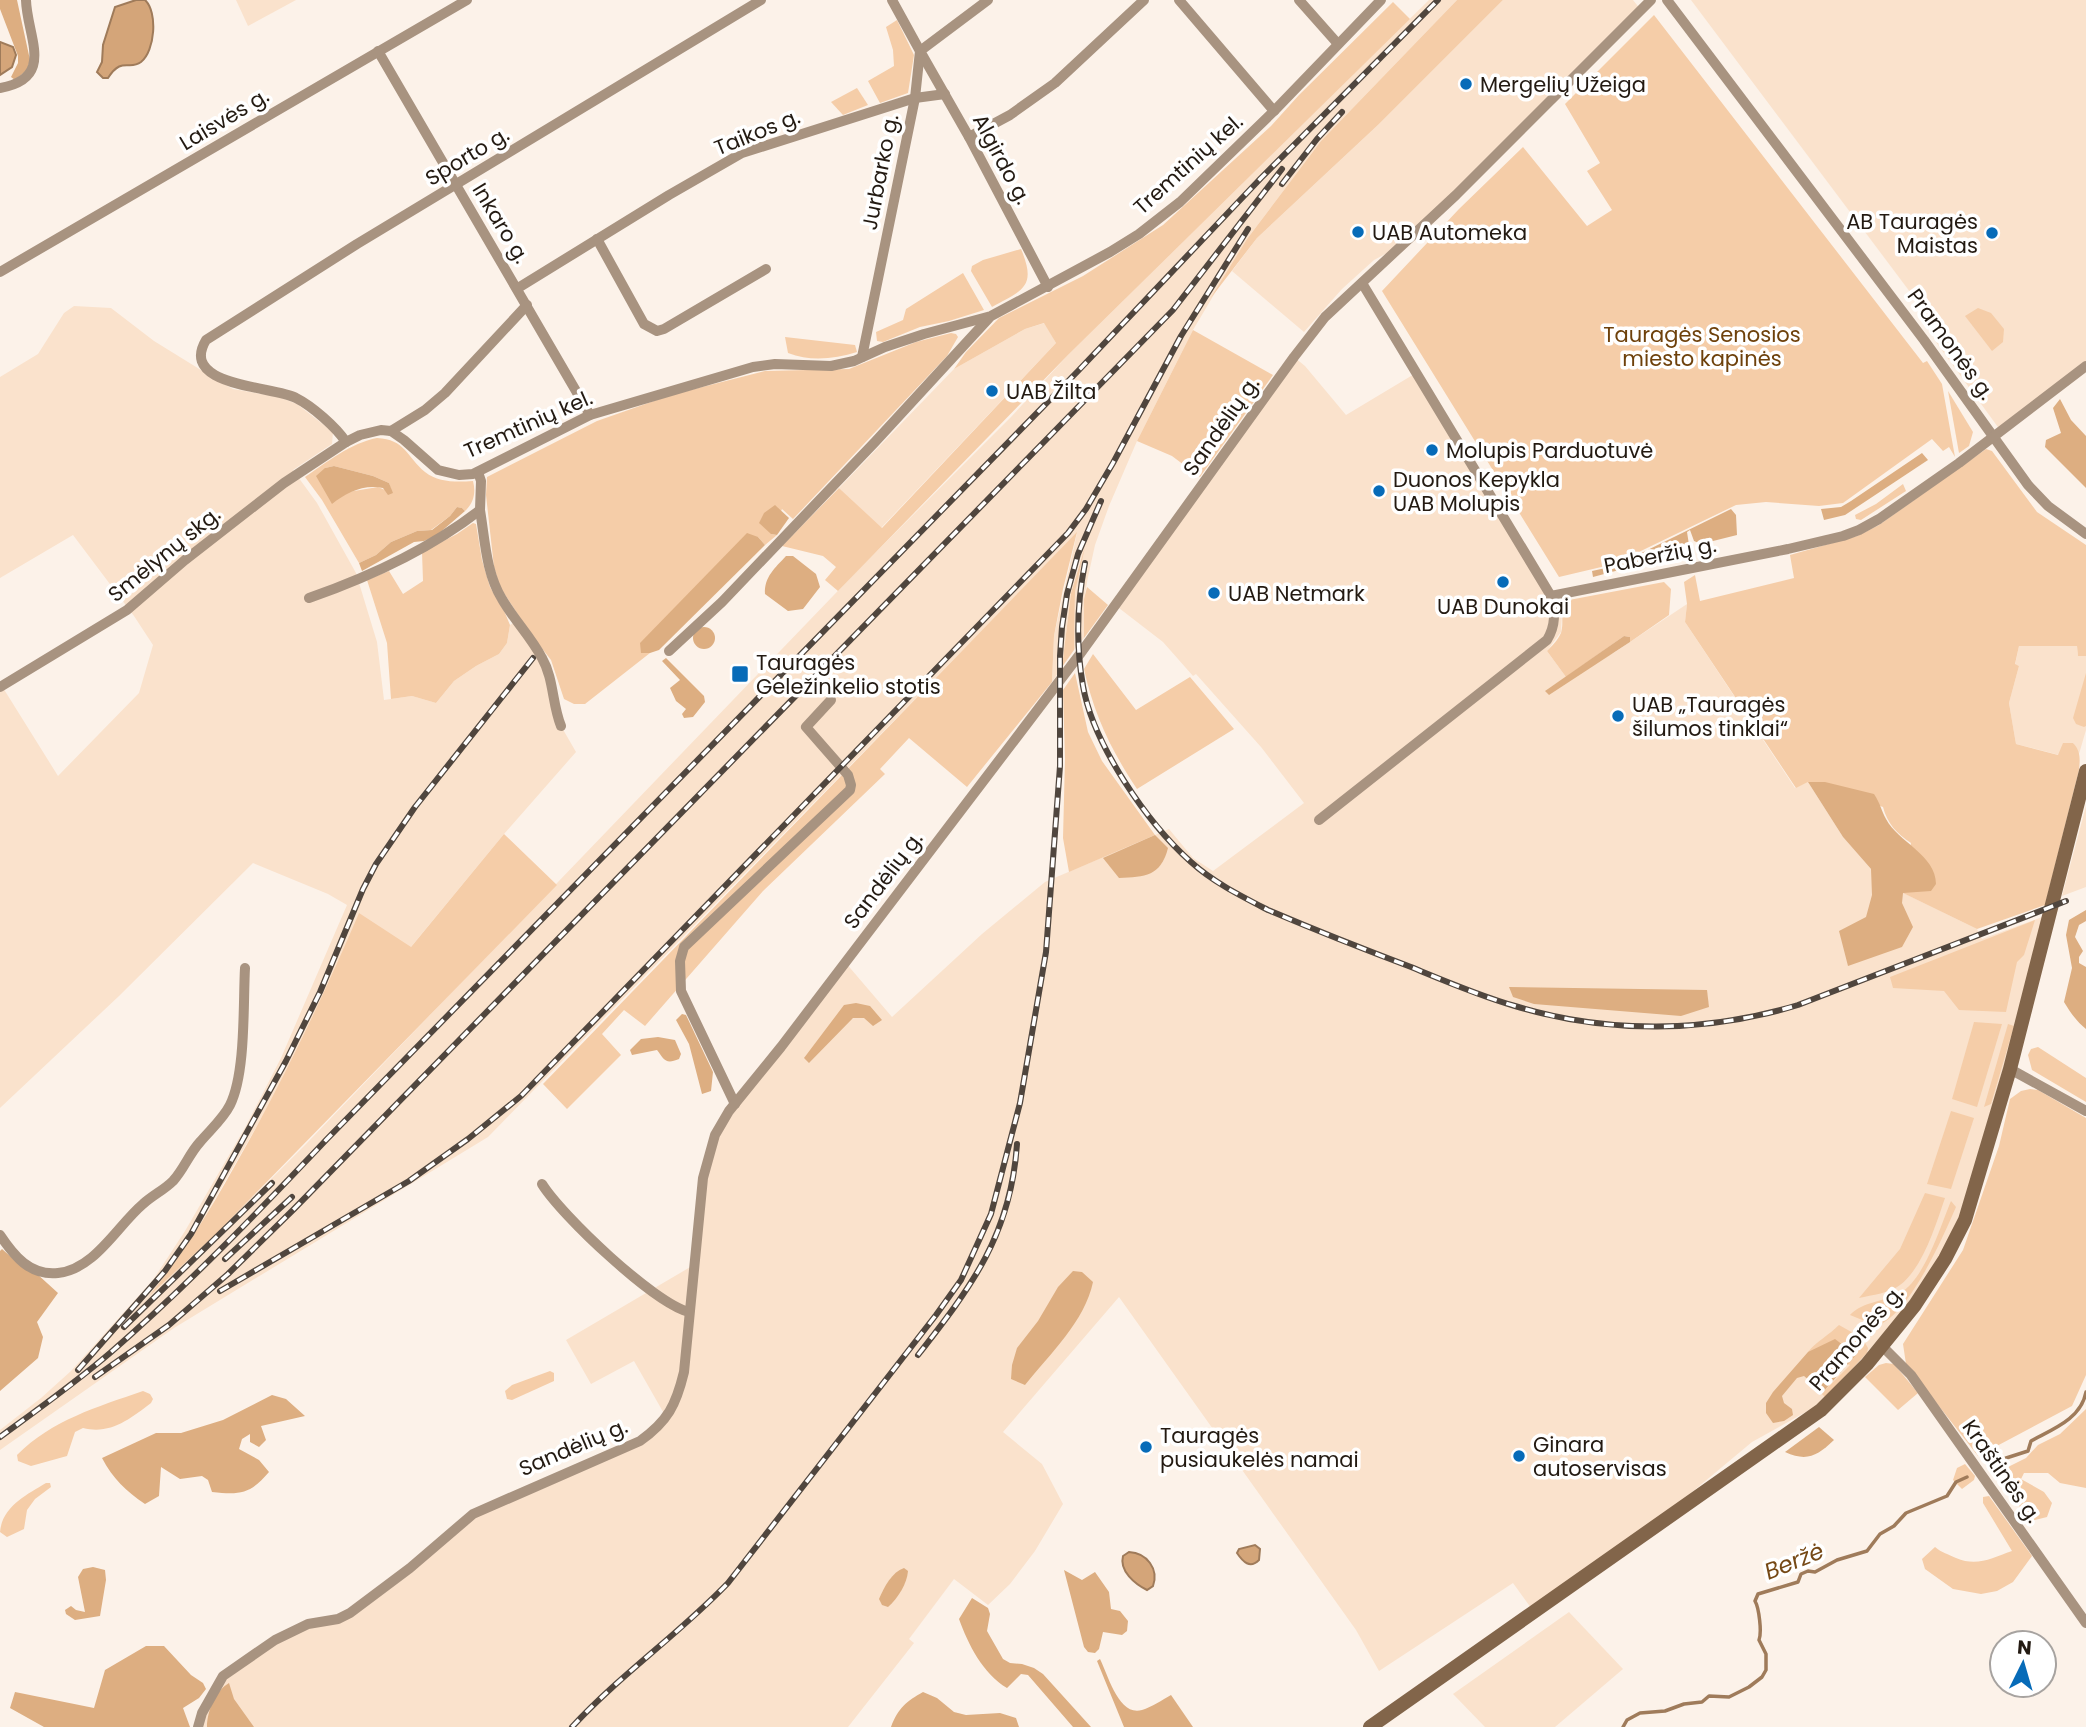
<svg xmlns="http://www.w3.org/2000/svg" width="2086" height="1727" viewBox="0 0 2086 1727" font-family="Poppins,sans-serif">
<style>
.built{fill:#fae2cc}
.green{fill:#f5cda8;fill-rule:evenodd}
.forest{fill:#ddae81}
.water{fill:#d4a579;stroke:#9f7b5a;stroke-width:2}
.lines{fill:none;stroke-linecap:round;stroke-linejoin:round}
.stream{stroke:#9f7b5a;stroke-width:3.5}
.street{stroke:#a89380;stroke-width:10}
.secondary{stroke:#82654a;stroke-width:14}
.rail-casing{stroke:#50463e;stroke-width:6}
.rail{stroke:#fff;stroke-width:3.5;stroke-dasharray:10;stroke-linecap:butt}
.poi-dot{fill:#076bb8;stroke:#fff;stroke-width:2.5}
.labels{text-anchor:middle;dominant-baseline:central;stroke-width:7;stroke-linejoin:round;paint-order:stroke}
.poi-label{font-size:21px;fill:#231a12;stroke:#fff;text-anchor:start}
.street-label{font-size:21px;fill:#231a12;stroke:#fff}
.park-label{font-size:21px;fill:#6e410b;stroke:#fff}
.water-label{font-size:23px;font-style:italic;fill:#764916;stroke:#fff}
</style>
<rect width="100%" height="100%" fill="#fcf2e9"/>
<g class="built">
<polygon points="236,0 296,0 248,26"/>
<polygon points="1429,0 1457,0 1321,141 1247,239 1193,330 1137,441 1109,506 1095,545 1088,577 1084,599 1084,638 1074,650 1075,592 1082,554 1071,593 1062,667 1052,682 1054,636 1077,533 488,1137 174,1328 0,1450 0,1430 41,1398 71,1371 153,1280 185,1231 246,1126 281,1058 347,905 328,894 253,863 119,996 0,1108 0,683 58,776 139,693 153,645 134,616 73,535 0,578 0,377 38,354 64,313 74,306 111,308 154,341 222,383 233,389 279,397 297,404 333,432 332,444 293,470 317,503 356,573 377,642 384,700 412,696 436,703 454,681 476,666 499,654 507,643 510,625 517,621 543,659 561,726 576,752 504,834 410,948 359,914 325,994 277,1091 190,1242 153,1292 214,1236 306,1144 858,570 1011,417 1068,355"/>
<polygon points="1503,0 1633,0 1641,10 1404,244 1374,260 1342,289 1304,332 1232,271 1257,238 1379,124"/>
<polygon points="1691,0 2086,0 2086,372 2003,434 1933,338 1940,332"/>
<polygon points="1045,323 1056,343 881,528 839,488 954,369 1025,329"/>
<polygon points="1294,357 1305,366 1346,415 1416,373 1562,613 1561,632 1547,651 1566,677 1545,691 1615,652 1687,604 1685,622 1795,788 1808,782 1843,837 1883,883 1977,929 1982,939 2042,917 2022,1005 1958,1221 1946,1246 1905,1308 1834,1391 1813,1408 1752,1442 1643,1533 1534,1612 1513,1583 1379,1671 1356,1630 1119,1297 1003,1432 1042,1464 1063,1504 1035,1551 1010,1584 988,1605 954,1579 909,1639 914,1643 848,1727 198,1727 217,1684 275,1640 338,1619 468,1517 640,1441 666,1417 634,1361 591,1384 566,1340 692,1266 715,1135 845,962 892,1017 982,934 1045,882 1169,829 1193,858 1213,871 1304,803 1261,747 1196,674 1193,676 1163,642 1115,605"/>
<polygon points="2019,646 2077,646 2078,656 2086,656 2086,730 2079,754 2073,743 2059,755 2016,744 2009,703 2019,666 2015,665"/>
<polygon points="2086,806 2086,887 2062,896"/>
<polygon points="1569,1612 1623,1669 1555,1727 1485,1727 1453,1694"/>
</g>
<g class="green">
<polygon points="1457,0 1503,0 1379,124 1257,238 1210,299 1247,239 1321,141"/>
<polygon points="1393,2 1410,19 1068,355 838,591 825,580 836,567 823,556 782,546 839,488 882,528 1056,343 1044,323 1025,329 954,369 966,352 999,318 1083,276 1163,225 1271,126 1299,95"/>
<polygon points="1654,15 1923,363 1927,361 1942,384 1955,457 1949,447 1943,451 1932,439 1843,503 1819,506 1766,502 1736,505 1614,564 1559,577 1382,291 1459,209 1523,147 1587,226 1612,210 1587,171 1600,163 1565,104"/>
<polygon points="897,20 914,55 908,93 880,103 868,81 894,66 893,50 886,27"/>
<polygon points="857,88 868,105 843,115 831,102"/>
<path d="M1021,249c16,38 2,41 -29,58l-21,-36 1,-5 11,-6z"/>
<polygon points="963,273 984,310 949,321 920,327 883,342 877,341 876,332 903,320 906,309"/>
<polygon points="1978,308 1991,313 2004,329 2003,342 1992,351 1965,316"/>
<polygon points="1193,330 1273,375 1200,477 1172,456 1137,441"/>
<polygon points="951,333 956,334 958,337 947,356 793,519 782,509 771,534 777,535 765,545 758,537 641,653 650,653 585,704 574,704 564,699 551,660 530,633 500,587 494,567 486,495 487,477 597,421 671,395 765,371 849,369 916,342"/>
<path d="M785,337l70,8 2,7c-23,7 -46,10 -69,1z"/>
<polygon points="1948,391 1973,432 1969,446 1959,453"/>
<path d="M377,438c28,1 30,19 48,34 14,11 32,10 48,9 3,11 1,22 -8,30l-3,-3 -5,-1 -7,9 -19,14 -14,1 -26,11 -15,13 -17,8 -37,-63 -17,-23c22,-15 46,-34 72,-39zM334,466l39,10 16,7 3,10 -14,-6 -30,5 -23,-24z"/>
<path d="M1986,449l6,2 45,61 49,33v111h-8l-1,-10h-58l-4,18 4,2 -10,37 7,41 42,11 5,-12h10c8,8 7,17 6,27l-34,135 -68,24 -74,-36 8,-50c-14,-9 -24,-20 -28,-36l-75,-25 -12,6 -111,-166 2,-18 -3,-22 11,-7 5,26 94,-23 -4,-23 67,-19 22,-11z"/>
<polygon points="1903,484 1906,491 1861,520 1856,519 1855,515 1876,504"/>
<polygon points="473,523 476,524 482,560 490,587 505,613 510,625 507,643 499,654 476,666 454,681 436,703 412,696 391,699 387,643 367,580 389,571 403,594 423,581 422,552 457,534"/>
<polygon points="1077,532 1063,589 1054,636 1052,682 967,787 909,738 880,769 885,774 763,891 645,1026 624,1010 602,1034 621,1055 567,1109 543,1084"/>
<polygon points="1085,547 1075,592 1074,650 1062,667 1071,593"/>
<path d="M1664,582l7,7 -2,26 -39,27v-5l-6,-1 -58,41 -19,-26c5,-5 11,-11 14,-18 4,-12 -3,-23 8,-33z"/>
<polygon points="1087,587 1108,605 1084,638 1084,599"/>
<path d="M1093,654l43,56 54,-33 44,52 -97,60c-26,-39 -43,-74 -53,-120z"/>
<polygon points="1075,673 1088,732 1102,761 1155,835 1069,872 1063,838 1065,759 1063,690"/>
<polygon points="2086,673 2086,726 2084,727 2076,724 2073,718"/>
<path d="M504,834l53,51 -343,351 -65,60c36,-44 65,-92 93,-143 44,-78 82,-158 117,-240l52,34z"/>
<polygon points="2035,920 2024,955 2017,962 2006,1012 1959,1010 1944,991 1893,988 1890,977"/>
<polygon points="1974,1022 2002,1024 1977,1107 1952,1099"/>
<polygon points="2008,1024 2014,1026 1991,1104 1984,1107"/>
<polygon points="2038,1047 2086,1078 2086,1102 2032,1070 2028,1055 2031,1049"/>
<polygon points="2030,1089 2038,1090 2086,1118 2086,1375 2072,1406 1978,1456 1906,1364 1903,1344 1963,1250 1999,1146 2010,1099 2021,1091"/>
<polygon points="1951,1111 1974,1118 1951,1189 1927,1184"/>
<path d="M1925,1193l20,5c-9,26 -22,70 -45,87 -10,8 -28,10 -41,13l41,-49z"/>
<path d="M1951,1201l5,6c-14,32 -46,106 -79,119l-27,-11c13,-14 34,-13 50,-22 25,-14 40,-66 51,-92z"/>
<path d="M1839,1325l23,13 6,10 -1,5 -42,44 -6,-6 4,1 27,-27 -42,-13c9,-11 21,-17 31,-27z"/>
<polygon points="1886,1363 1894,1364 1918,1393 1898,1410 1865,1377 1879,1365"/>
<polygon points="550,1371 554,1373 554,1381 512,1400 507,1399 505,1391 512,1385"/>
<path d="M143,1391l7,3 3,5 -2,4c-21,16 -41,32 -68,25l-8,4 -8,24 -36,10 -13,-5 -1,-6c35,-35 80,-48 126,-64z"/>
<polygon points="2086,1409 2086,1488 2060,1483 2048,1473 2024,1473 2021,1479 2044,1492 2052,1503 2047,1517 2031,1521 1981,1457 1989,1452 2006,1468 2026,1458 2038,1445 2060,1434"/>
<polygon points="1965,1464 1975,1476 1974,1480 1962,1489 1953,1480 1957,1468"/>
<path d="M46,1483h4l1,4 -16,12 -8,11 -3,19 -17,8 -7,-5c2,-25 26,-37 46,-49z"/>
<path d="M1989,1496l43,60 -19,26 -16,9 -16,3 -28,-5 -28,-20 -3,-10 13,-12c7,6 13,7 21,11 21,9 36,0 56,-7l-29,-48v-6z"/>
</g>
<g class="forest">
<polygon points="0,0 17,0 30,60 27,70 15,80 11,77 18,63 18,56 0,9"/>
<polygon points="2060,399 2071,420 2086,436 2086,488 2045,447 2046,440 2061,433 2053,408"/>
<polygon points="1922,453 1928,460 1845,515 1824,520 1821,509 1841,507 1851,501"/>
<path d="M334,466l39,10 16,7 4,10 -5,2 -5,-7c-20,-4 -37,5 -51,16l-16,-28 9,-8z"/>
<polygon points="775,505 789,518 777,535 771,534 759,523 764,513"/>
<polygon points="457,507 462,508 465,511 437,535 424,541 414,542 362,571 359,563 376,555 391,542 417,531 432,530 450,516"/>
<polygon points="1731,509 1736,515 1737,535 1701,544 1694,541 1690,530 1687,532 1690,551 1593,577 1592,571 1615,566"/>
<polygon points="747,533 758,537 765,545 659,650 650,653 641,653 640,643"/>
<path d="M786,556h7l23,18 4,13 -17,22 -15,2 -23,-17c-1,-17 10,-26 21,-38z"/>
<circle cx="704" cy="638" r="11"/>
<polygon points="1624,636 1630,637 1630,642 1549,695 1545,691"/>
<polygon points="666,658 704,696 705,702 693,717 684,718 682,714 686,709 676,701 670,688 680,680 662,661"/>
<path d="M1808,782h17l49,12c7,11 7,16 12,25 12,23 50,36 50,65l-5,7 -28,2 -1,10 11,24 -11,20 -54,19 -9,-35 27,-14 6,-22 -1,-26 -28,-32z"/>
<path d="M1155,835l13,13c-7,28 -23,29 -49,30l-16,-20z"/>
<path d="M2086,910v11l-7,4 -4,12 8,14 -4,6v6l7,4v62c-9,-7 -16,-17 -22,-27l8,-34 -6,-33 3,-15z"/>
<polygon points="1509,987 1707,990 1709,1007 1681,1016 1534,1004 1513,997"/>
<polygon points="856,1003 870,1006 882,1020 873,1026 864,1018 853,1018 809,1063 804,1058 844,1005"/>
<polygon points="682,1014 686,1015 713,1072 711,1091 702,1094 689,1044 676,1020"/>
<path d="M658,1037l17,3 6,14 -2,5c-14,6 -15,0 -22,-9l-25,5 -2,-5 11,-11z"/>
<polygon points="2,1249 19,1264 36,1273 58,1293 37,1322 43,1337 38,1358 0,1391 0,1251"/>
<path d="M1073,1271l9,1 11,10c-8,39 -43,72 -68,103l-14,-6 1,-14 5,-17 21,-27 20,-34z"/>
<polygon points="1835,1339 1856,1355 1823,1392 1804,1376 1797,1378 1782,1396 1784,1403 1792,1409 1793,1415 1784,1421 1773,1423 1766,1413 1766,1403 1773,1392 1808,1352"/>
<path d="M272,1395l14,4 19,17 -44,10 5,14 -7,7 -9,-5v-8l-8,5 -3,10 20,11 10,12c-19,22 -28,23 -57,20l-4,-12 -6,-4 -22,3 -19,-12 -2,29 -14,8c-19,-13 -32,-25 -43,-46l54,-25h25l42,-13z"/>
<path d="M1819,1427l15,13c-17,16 -27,22 -49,12z"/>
<polygon points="93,1567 105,1570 106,1580 100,1616 75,1620 66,1614 65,1610 71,1606 76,1610 85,1612 78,1577 83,1569"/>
<path d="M904,1568l4,3c-1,13 -10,27 -20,36l-6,-2 -3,-6c5,-12 13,-27 25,-31z"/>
<polygon points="1064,1570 1082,1580 1095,1572 1109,1592 1111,1609 1120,1611 1128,1621 1127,1631 1122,1635 1103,1632 1099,1649 1095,1653 1088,1652 1084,1647"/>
<path d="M972,1598l16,10 2,6 -3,17 16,28 7,4 12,1 12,4 9,6 48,53h-18l-45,-52 -7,-1 -14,14c-24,-14 -39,-44 -48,-69z"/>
<polygon points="146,1646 164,1646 191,1675 203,1683 206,1689 199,1698 183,1708 190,1727 44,1727 10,1708 15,1692 94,1708 105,1670"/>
<path d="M1100,1659c8,16 19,58 42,51 10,-3 20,-10 29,-15l22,32h-69l-27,-66z"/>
<path d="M229,1683l5,16 20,28h-47c0,-15 8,-36 22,-44z"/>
<path d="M923,1692l14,6 17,14 12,3 34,-2 16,5 3,9h-128c7,-19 16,-26 32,-35z"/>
</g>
<g class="water">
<path d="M136,0h9c13,12 10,51 -4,62 -12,9 -19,-6 -33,16h-5l-6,-6 5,-10 1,-17 12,-38z"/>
<polygon points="0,42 13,47 16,55 12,67 0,75"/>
<path d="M1255,1545l5,4 -1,11c-9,9 -16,2 -22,-7l2,-4z"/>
<path d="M1129,1552c18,1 30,17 24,34l-6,4c-12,-6 -28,-19 -24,-34z"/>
</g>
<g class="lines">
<g class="stream">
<path d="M1991,1461l9,-1 28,-9 3,-10c22,-12 50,-22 55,-49"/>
<path d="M1623,1727l4,-7 13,-7 25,-2 19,-7 18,-2 7,-6 20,1 20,-10 13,-10 4,-7v-16l-7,-14c3,-8 0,-32 -4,-39l3,-7 40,-12 3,-8 7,-3 7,1 22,-12 30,-9 13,-17 14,-8 12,-13 41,-17 9,-14 11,-5"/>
</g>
<g class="street">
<polyline points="988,0 920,51 969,137 1048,287"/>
<polyline points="1179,0 1274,111"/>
<polyline points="1299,0 1338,44"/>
<polyline points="1667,0 1924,340 2028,485 2048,506 2086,534"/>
<polyline points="378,51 590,415"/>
<path d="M0,88c56,-10 27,-51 26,-88"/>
<polyline points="969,137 1010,115 1055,83 1144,0"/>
<polyline points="597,239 644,324 657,331 664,329 766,269"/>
<polyline points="0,272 467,0"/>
<polyline points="1362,283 1551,596 1788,549 1843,536 1859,530 1879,519 1959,463 2086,366"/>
<polyline points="518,288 669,195 742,153 915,98 945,94"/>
<polyline points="862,357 915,98 920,51 892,0"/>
<polyline points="391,431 425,410 445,393 527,305"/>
<path d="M346,442c-10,-15 -34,-36 -50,-44 -22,-12 -118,-11 -90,-58l151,-96 404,-244"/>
<path d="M480,510c5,30 6,63 22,89 12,21 29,38 40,59 12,21 10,46 19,68"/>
<path d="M309,598c60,-21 121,-49 171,-88l1,-29 -3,-9"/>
<polyline points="669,651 722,602 875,442 989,318"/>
<polyline points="0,687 127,610 185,560 284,483 346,442 360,435 381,430 391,431 404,440 438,470 459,475 473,474 590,415 753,367 775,364 831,366 854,361 885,347 924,334 991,316 1110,252 1139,234 1180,202 1274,111 1381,0"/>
<path d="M1319,820l228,-180c9,-15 8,-27 4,-44"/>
<polyline points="2010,1069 2086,1111"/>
<polyline points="735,1104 681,991 680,961 684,947 850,790 851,785 848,775 806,727 831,700"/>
<path d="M542,1184c20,32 112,119 147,128"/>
<path d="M0,1235c14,21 30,41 58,38 37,-4 59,-47 85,-69 10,-9 21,-14 30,-23 11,-12 16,-27 27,-39 10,-12 23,-23 30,-37 16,-32 13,-101 15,-137"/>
<polyline points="1882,1346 1911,1375 2086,1623"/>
<path d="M198,1727l4,-14 21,-37 52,-36 33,-16 30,-5 12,-6 60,-45 63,-54 167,-73c28,-20 36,-36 44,-69l19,-194 12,-43 14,-24 52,-64 299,-393 214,-297 31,-40 131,-122 195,-195"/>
</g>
<polyline class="secondary" points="1370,1727 1821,1410 1867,1364 1915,1305 1945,1259 1965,1220 2010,1069 2086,771"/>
<defs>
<g id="rail">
<polyline points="1282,184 1317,139 1342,112"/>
<path d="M1085,563c-8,40 -9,83 -2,123 10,58 64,137 108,176 22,20 50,34 77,48 47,20 95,39 143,57 34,14 69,29 104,39 92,28 191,27 283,-1l268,-104"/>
<polyline points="225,1259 292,1197"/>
<polyline points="220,1291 409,1181 468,1139 521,1096 1068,533 1086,509 1113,463 1181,336 1248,229"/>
<polyline points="124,1327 272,1183"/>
<path d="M918,1355c53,-68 93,-120 99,-211"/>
<polyline points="78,1370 165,1271 191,1234 286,1061 320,992 363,889 376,864 415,807 533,658"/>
<polyline points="95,1377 169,1325 228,1274 294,1209 1173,310 1282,169"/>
<path d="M0,1437c37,-27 75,-54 110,-84 77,-67 147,-140 217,-214l751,-768 183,-193 177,-178"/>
<path d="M572,1727c48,-52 107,-93 156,-144l208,-268 25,-35 30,-66 29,-111 26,-151 14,-186v-110l2,-29 5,-33 11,-40 23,-53"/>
</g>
</defs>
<use href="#rail" class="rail-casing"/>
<use href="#rail" class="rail"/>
</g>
<g class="poi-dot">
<circle cx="1466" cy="84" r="7"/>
<circle cx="1358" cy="232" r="7"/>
<circle cx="1992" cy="233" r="7"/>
<circle cx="992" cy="391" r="7"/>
<circle cx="1432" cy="450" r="7"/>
<circle cx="1379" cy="491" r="7"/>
<circle cx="1503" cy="582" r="7"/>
<circle cx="1214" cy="593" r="7"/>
<rect x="731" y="665" width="18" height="18" rx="3.5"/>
<circle cx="1618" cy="716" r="7"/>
<circle cx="1146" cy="1447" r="7"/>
<circle cx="1519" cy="1456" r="7"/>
</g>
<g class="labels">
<g class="poi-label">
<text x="1480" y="84">Mergelių Užeiga</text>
<text x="1978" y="221" text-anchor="end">AB Tauragės<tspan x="1978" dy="24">Maistas</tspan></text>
<text x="1372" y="232">UAB Automeka</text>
<text x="1006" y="391">UAB Žilta</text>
<text x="1446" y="450">Molupis Parduotuvė</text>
<text x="1393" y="479">Duonos Kepykla<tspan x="1393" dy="24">UAB Molupis</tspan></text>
<text x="1228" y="593">UAB Netmark</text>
<text x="1503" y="606" text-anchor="middle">UAB Dunokai</text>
<text x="756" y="662">Tauragės<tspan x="756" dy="24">Geležinkelio stotis</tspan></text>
<text x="1632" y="704">UAB „Tauragės<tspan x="1632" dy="24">šilumos tinklai“</tspan></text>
<text x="1160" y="1435">Tauragės<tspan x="1160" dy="24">pusiaukelės namai</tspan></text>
<text x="1533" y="1444">Ginara<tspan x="1533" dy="24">autoservisas</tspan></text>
</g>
<g class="street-label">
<text transform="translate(224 119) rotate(-31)">Laisvės g.</text>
<text transform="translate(757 132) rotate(-22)">Taikos g.</text>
<text transform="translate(467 156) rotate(-31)">Sporto g.</text>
<text transform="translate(1002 159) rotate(62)">Algirdo g.</text>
<text transform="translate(1188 164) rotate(-42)">Tremtinių kel.</text>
<text transform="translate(880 172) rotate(-79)">Jurbarko g.</text>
<text transform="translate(501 223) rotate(59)">Inkaro g.</text>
<text transform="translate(1951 344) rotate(54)">Pramonės g.</text>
<text transform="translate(528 424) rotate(-24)">Tremtinių kel.</text>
<text transform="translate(1221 426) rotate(-55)">Sandėlių g.</text>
<text transform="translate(164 554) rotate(-39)">Smėlynų skg.</text>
<text transform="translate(1660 555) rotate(-11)">Paberžių g.</text>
<text transform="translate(883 880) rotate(-53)">Sandėlių g.</text>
<text transform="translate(1856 1338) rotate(-49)">Pramonės g.</text>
<text transform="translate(573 1447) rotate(-23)">Sandėlių g.</text>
<text transform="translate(2002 1471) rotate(55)">Kraštinės g.</text>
</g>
<g class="park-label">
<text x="1702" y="334">Tauragės Senosios<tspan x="1702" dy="24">miesto kapinės</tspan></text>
</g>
<g class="water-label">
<text transform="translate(1794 1561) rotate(-22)">Beržė</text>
</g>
</g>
<g transform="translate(2023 1664) rotate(5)"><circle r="33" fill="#ffffff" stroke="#a7a3a0" stroke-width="2"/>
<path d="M0-5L12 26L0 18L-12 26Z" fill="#076bb8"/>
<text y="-10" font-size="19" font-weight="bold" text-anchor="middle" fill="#231a12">N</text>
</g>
</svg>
